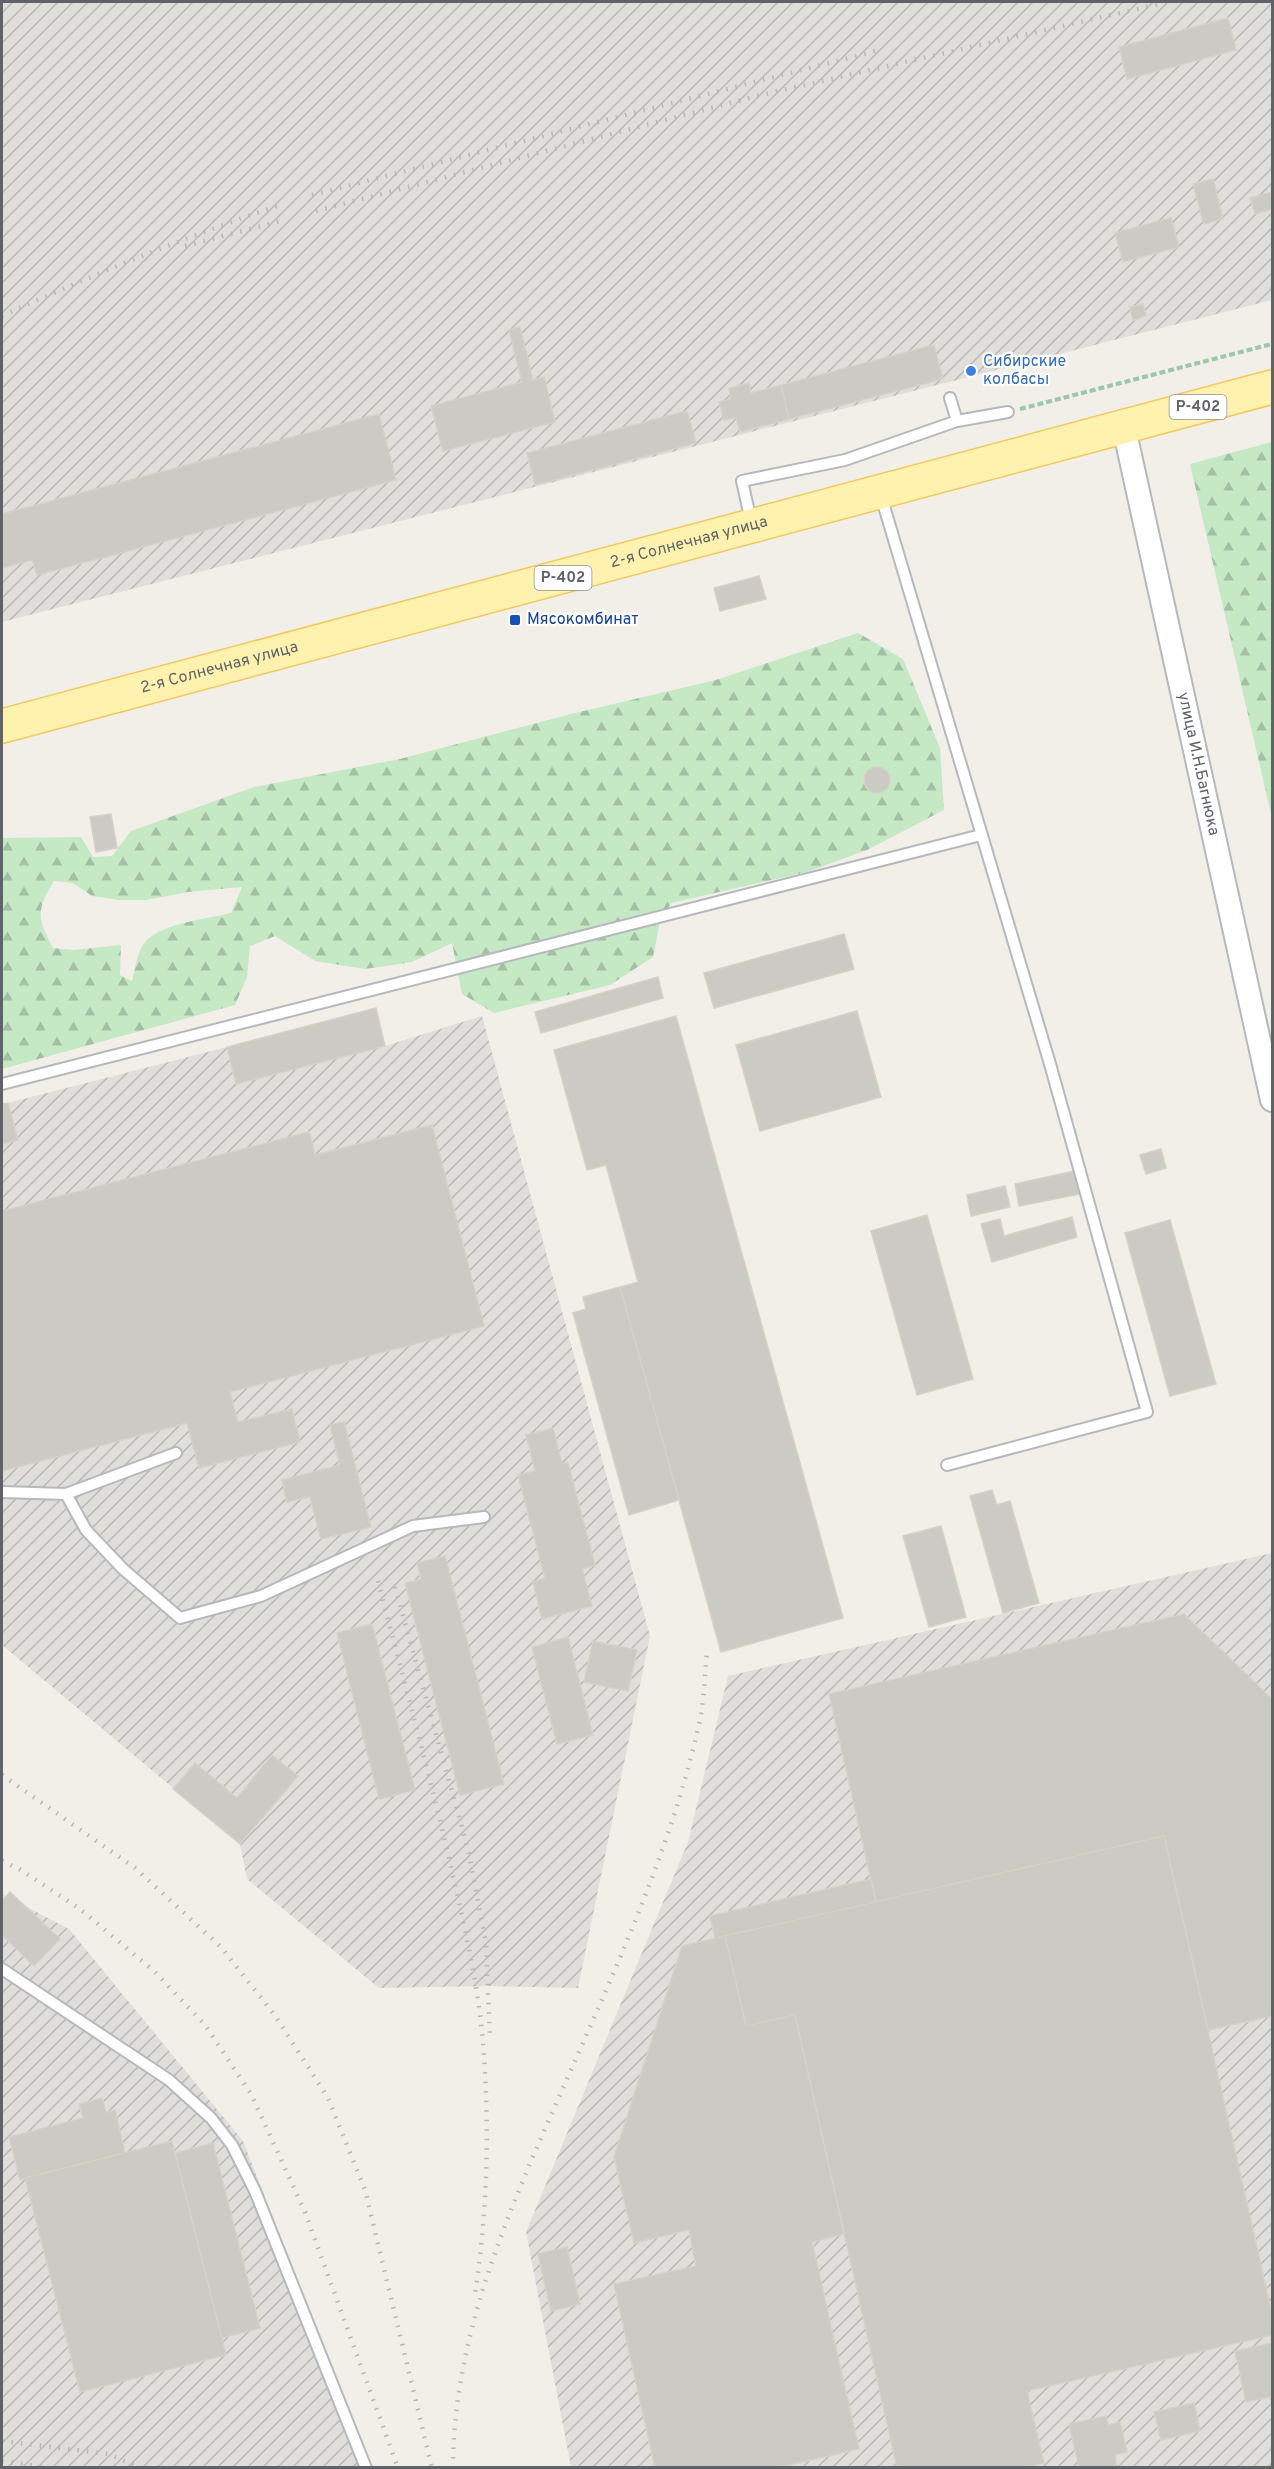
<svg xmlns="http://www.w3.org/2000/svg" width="1274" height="2469" viewBox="0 0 1274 2469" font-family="Overpass,sans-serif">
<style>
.industrial{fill:url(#industrial-furrows)}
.forest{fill:url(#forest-firs);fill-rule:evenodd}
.building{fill:#cccac5;stroke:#d6d1c6;stroke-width:1.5}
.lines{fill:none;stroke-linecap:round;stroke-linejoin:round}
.service-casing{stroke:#b5b8bc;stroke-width:14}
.minor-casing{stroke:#b5b8bc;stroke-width:26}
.primary-casing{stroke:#f2c960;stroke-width:36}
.path{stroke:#9cc7a9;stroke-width:4;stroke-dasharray:6 3;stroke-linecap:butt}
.service{stroke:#fff;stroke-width:10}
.minor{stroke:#fff;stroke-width:22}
.primary{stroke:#fff2af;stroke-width:33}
.rail{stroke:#b6b7b8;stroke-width:4.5;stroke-dasharray:1.5 8;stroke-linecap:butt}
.shop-dot{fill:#3f7fe0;stroke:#fff;stroke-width:2}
.transit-dot{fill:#1a4fb4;stroke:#fff;stroke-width:2}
.labels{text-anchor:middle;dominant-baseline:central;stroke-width:4.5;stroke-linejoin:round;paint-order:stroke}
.shield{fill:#fff;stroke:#8f9295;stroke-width:1.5}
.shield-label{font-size:15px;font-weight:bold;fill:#5f6368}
.shop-label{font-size:16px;fill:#366cbe;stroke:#fff;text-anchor:start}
.street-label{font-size:16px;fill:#5f6368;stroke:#fff}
.transit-label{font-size:16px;fill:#164399;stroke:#fff;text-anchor:start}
</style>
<defs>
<pattern id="industrial-furrows" width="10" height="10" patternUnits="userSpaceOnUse" patternTransform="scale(1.5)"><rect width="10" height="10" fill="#e0deda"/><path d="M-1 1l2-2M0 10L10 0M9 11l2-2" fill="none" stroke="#b9b8b5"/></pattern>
<pattern id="forest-firs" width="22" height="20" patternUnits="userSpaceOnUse" patternTransform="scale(1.5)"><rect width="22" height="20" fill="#c5e8c5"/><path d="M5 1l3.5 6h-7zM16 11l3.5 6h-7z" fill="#a3c0a4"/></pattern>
</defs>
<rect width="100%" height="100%" fill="#f1efe8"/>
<g class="industrial">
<polygon points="2,2 1272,2 1272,300 2,622"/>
<polygon points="482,1016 650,1636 578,1988 488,1986 379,1988 247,1879 240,1844 2,1645 2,1144 18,1139 8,1103 227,1047 237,1084 385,1046"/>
<polygon points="1272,1553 1272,2467 571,2467 526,2232 688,1842 728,1676"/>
<polygon points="2,1894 69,1929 243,2141 370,2467 2,2467"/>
</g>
<g class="forest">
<polygon points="1272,442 1272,818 1190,464"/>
<path d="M858,633l45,26 37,89 4,62 -77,40 -60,22 -136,31 -12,23 -6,31 -43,28 -116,28 -32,-19 -10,-51 -40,19 -47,7 -50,-8 -40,-25 -25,10 -3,31 -12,28 -233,64v-231l79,-1 12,20 19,-1 19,-25 123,-44 146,-28 171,-45 145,-34zM54,881l19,2 19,13 27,4h27l42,-8 54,-5 -11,26c-24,6 -68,10 -85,28 -9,10 -11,28 -14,40l-12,-6 1,-30 -47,5 -21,-2c-16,-30 -17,-38 1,-67z"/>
</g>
<g class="building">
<polygon points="1228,18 1236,50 1127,79 1119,47"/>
<polygon points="1213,179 1223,219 1204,224 1193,184"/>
<polygon points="1272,192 1272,209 1255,214 1250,198"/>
<polygon points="1171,218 1179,247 1123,262 1115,233"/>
<polygon points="1143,304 1146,316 1133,320 1130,307"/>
<polygon points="520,327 533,380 544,377 555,422 443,451 431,406 522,382 509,330"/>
<polygon points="934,345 943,379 789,419 781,385"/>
<polygon points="749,383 751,393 781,385 789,419 740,432 736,417 724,420 719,402 731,399 729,388"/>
<polygon points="687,411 696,443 535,485 527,453"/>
<polygon points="379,414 396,480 37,575 32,560 2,568 2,514"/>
<polygon points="759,576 766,599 720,611 714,588"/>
<circle cx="877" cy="780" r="13"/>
<polygon points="111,814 117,848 96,852 90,817"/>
<polygon points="844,934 854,969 714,1008 704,973"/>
<polygon points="658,977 663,998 541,1033 535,1012"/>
<polygon points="376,1008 385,1046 236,1084 227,1047"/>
<polygon points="857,1011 881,1097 760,1131 736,1045"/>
<polygon points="676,1016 843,1618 721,1652 620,1287 638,1282 606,1165 587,1170 554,1050"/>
<polygon points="8,1103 18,1140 2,1144 2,1104"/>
<polygon points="432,1125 484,1326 230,1392 238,1422 292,1409 300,1442 199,1468 187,1423 2,1471 2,1211 309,1132 315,1155"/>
<polygon points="1161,1149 1166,1168 1146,1174 1140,1155"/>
<polygon points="1075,1171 1080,1194 1019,1206 1015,1184"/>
<polygon points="1005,1186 1010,1207 971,1216 967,1195"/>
<polygon points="927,1215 973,1379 917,1395 871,1231"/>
<polygon points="1072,1217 1077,1237 992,1262 981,1224 1000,1219 1004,1236"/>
<polygon points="1170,1220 1216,1384 1170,1396 1125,1233"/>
<polygon points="620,1287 679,1500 629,1515 573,1313 586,1309 583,1297"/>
<polygon points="344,1422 371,1527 321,1539 310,1497 287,1502 282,1480 340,1465 330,1425"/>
<polygon points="553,1428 562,1464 568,1463 595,1565 582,1569 592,1606 542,1619 533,1582 545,1578 518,1475 535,1471 526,1435"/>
<polygon points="992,1490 997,1505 1010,1501 1039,1603 1003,1613 970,1496"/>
<polygon points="941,1526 966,1617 929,1627 903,1536"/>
<polygon points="445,1556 504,1784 460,1795 405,1583 421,1579 417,1563"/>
<polygon points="1184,1614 1272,1699 1272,2016 1208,2030 1164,1836 876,1902 829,1694"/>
<polygon points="372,1624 415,1790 379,1799 337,1633"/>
<polygon points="568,1637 593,1735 557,1744 532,1647"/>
<polygon points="593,1641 637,1650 628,1691 584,1682"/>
<polygon points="272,1755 298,1776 240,1844 173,1789 195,1763 237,1798"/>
<polygon points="1164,1836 1272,2314 1272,2335 1027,2391 1044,2463 1022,2468 897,2468 795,2015 746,2026 725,1936"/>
<polygon points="871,1879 876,1902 715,1938 710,1916"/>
<polygon points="10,1892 60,1939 34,1966 2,1935 2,1901"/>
<polygon points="725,1936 746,2026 795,2015 844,2234 812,2242 859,2449 776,2468 655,2468 614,2284 696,2266 689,2230 634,2243 614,2157 682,1946"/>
<polygon points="102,2098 106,2112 115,2110 125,2153 20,2180 9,2137 83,2118 79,2104"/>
<polygon points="172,2141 226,2355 80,2392 25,2178"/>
<polygon points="213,2143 260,2328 222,2338 175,2153"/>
<polygon points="567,2247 580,2304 551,2311 538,2254"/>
<polygon points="1272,2343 1272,2408 1270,2397 1246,2402 1235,2351"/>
<polygon points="1194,2403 1200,2431 1161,2440 1154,2412"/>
<polygon points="1106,2416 1108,2425 1120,2422 1127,2452 1115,2455 1117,2468 1079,2468 1069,2424"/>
</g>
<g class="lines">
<defs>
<g id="service">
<polyline points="957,421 1008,412"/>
<polyline points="881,496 1050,1064 1147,1412 947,1465"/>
<polyline points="751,521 742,481 845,460 957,421 950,398"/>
<polyline points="2,1084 981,835"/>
<polyline points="2,1492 66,1494 176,1453"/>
<polyline points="66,1494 86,1530 123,1569 180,1618 261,1596 413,1526 484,1517"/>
<polyline points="2,1969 169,2080 211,2118 232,2145 255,2191 366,2468"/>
</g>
<g id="minor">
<path id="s1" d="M1124,428l148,672"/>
</g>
<g id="primary">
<path id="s2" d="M2,726l1270,-339"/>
</g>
</defs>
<use href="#service" class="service-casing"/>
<use href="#minor" class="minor-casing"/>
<use href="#primary" class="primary-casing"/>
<polyline class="path" points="1020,409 1272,344"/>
<use href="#service" class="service"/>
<use href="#minor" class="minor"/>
<use href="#primary" class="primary"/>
<g class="rail">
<polyline points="312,195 876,51"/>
<polyline points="316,211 761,95 1168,2"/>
<polyline points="185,246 281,221"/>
<path d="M2,316c90,-41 181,-78 275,-110"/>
<path d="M378,1581c24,92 49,184 71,277 13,58 27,115 33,174 8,86 6,177 -7,262"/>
<polyline points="395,1587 468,1849 486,1943 490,2040"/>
<polyline points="2,1775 135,1868 221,1947 276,2017 328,2098 365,2190 432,2468"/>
<polyline points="2,1861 21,1870 80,1909 155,1972 205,2025 251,2094 305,2212 398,2468"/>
<polyline points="2,2441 109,2454 140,2468"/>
<polyline points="2,2461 48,2468"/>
<path d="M453,2468c0,-124 50,-244 99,-355 56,-128 118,-257 148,-393 4,-22 5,-46 7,-68"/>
</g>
</g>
<circle class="shop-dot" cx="971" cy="371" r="6"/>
<rect class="transit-dot" x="509" y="614" width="12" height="12" rx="3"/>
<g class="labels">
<g class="shield">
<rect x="1169.5" y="395" width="57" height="24" rx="4.5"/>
<rect x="534.5" y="566" width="57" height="24" rx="4.5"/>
</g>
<g class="shield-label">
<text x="1198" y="407">Р-402</text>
<text x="563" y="578">Р-402</text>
</g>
<g class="shop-label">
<text x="983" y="362">Сибирские<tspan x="983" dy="18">колбасы</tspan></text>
</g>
<g class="street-label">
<text stroke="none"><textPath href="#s2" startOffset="711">2-я Солнечная улица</textPath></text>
<text stroke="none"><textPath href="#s2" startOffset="225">2-я Солнечная улица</textPath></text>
<text stroke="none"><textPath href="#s1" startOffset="344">улица И.Н.Багнюка</textPath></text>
</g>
<g class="transit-label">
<text x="527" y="620">Мясокомбинат</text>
</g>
</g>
<rect width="1274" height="2469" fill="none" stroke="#5f6368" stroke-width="6"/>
</svg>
